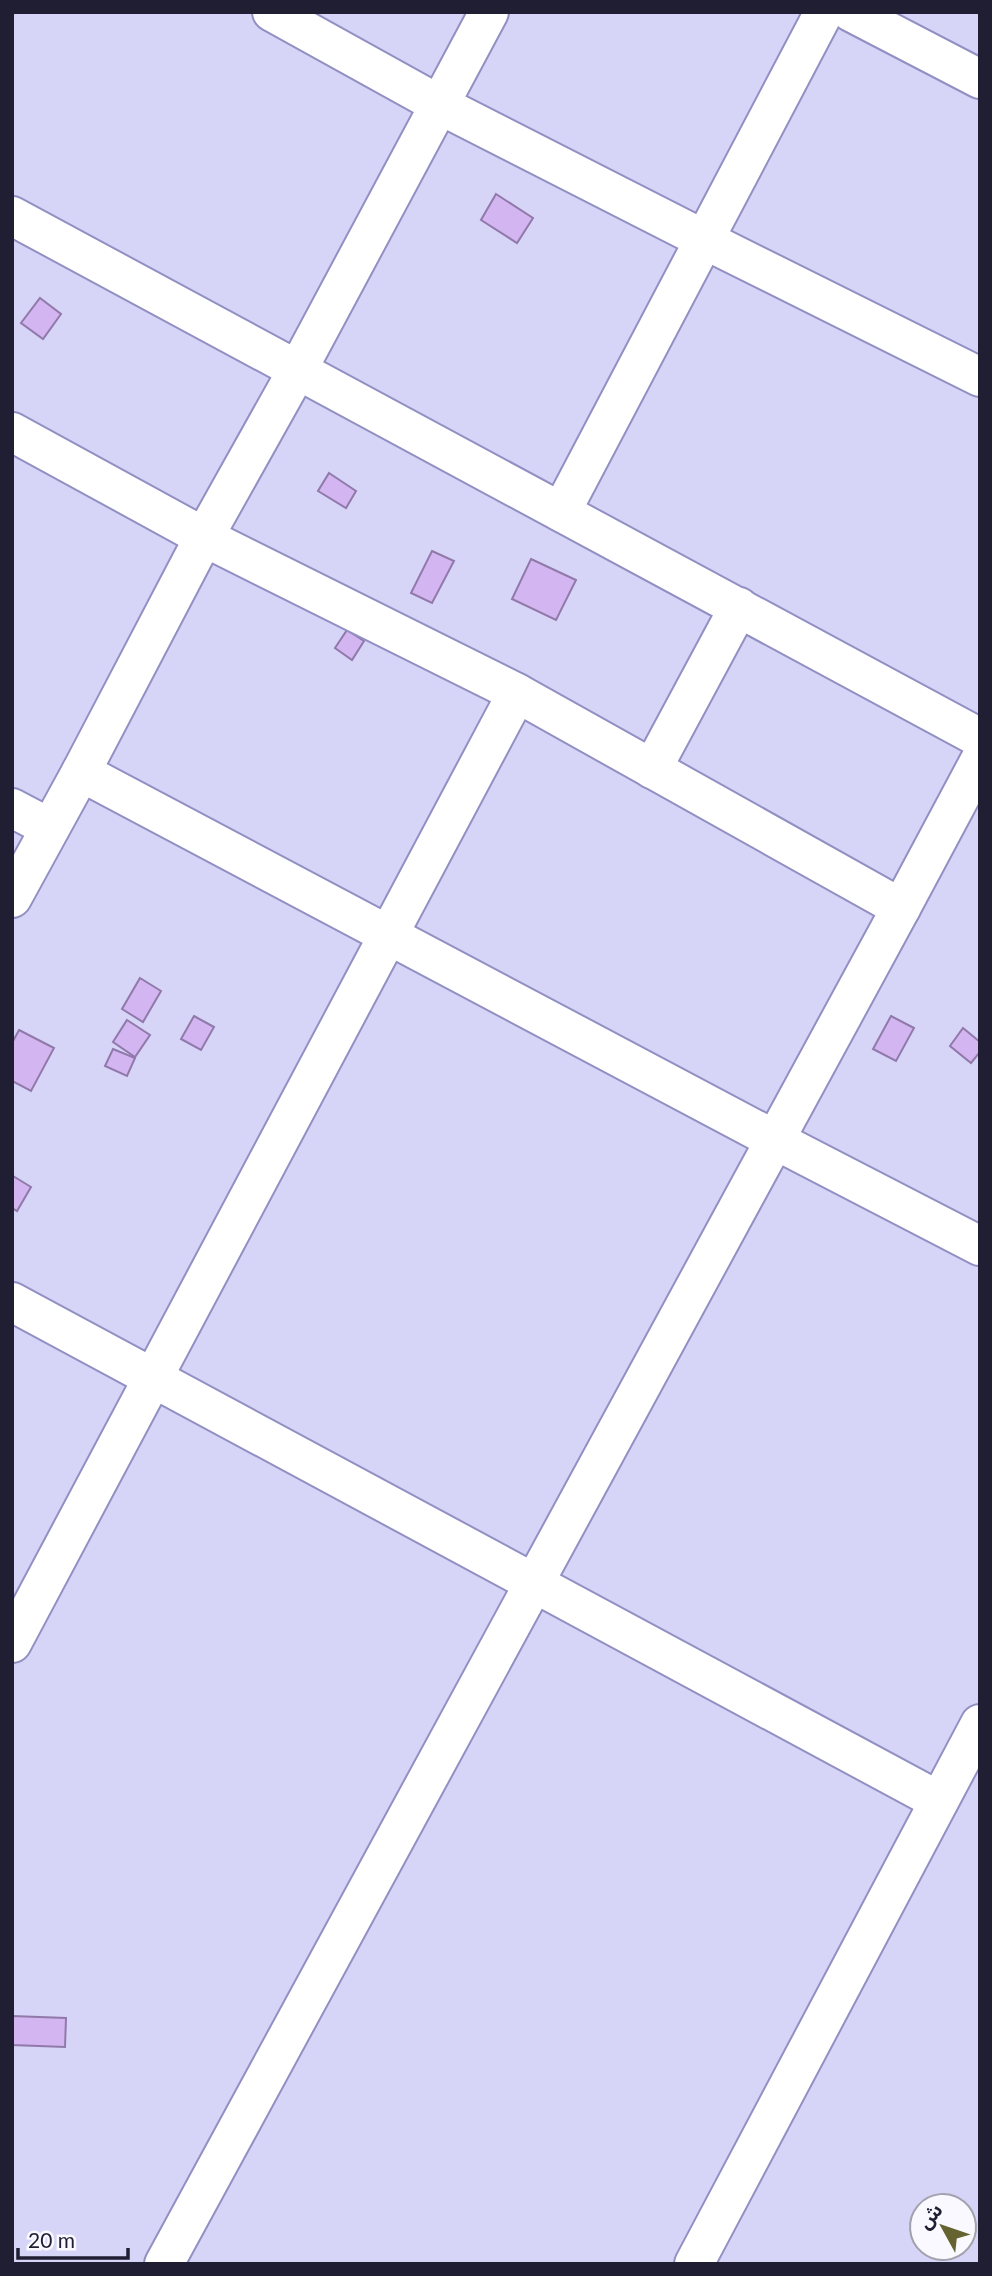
<svg xmlns="http://www.w3.org/2000/svg" width="992" height="2276" viewBox="0 0 992 2276" font-family="Lato,'Noto Sans Arabic',sans-serif">
<style>
.building{fill:#d3b6f1;stroke:#9179aa;stroke-width:2}
.lines{fill:none;stroke-linecap:round;stroke-linejoin:round}
.minor-casing{stroke:#928fc3;stroke-width:42}
.minor{stroke:#fff;stroke-width:38}
</style>
<rect width="100%" height="100%" fill="#d6d5f7"/>
<g class="building">
<polygon points="496,194 533,218 517,243 481,220"/>
<polygon points="40,298 61,314 43,339 21,323"/>
<polygon points="329,473 356,491 346,508 318,491"/>
<polygon points="432,551 454,561 432,603 411,593"/>
<polygon points="531,559 576,580 556,620 512,599"/>
<polygon points="347,630 364,641 352,660 335,648"/>
<polygon points="140,978 161,991 143,1022 122,1009"/>
<polygon points="194,1016 214,1027 201,1050 181,1039"/>
<polygon points="891,1016 914,1028 896,1061 873,1049"/>
<polygon points="127,1020 150,1035 135,1057 113,1042"/>
<polygon points="963,1028 980,1042 980,1052 971,1063 950,1046"/>
<polygon points="19,1030 54,1048 31,1091 12,1081 12,1043"/>
<polygon points="113,1049 135,1058 127,1076 105,1066"/>
<polygon points="13,1176 31,1187 17,1211 12,1208"/>
<polygon points="12,2016 66,2018 65,2047 12,2045"/>
</g>
<g class="lines">
<defs>
<g id="minor">
<polyline points="272,12 440,105 703,239 980,377"/>
<polyline points="851,12 980,79"/>
<polyline points="12,216 980,738"/>
<polyline points="12,432 204,537 517,693 901,908"/>
<polyline points="561,512 824,12"/>
<polyline points="652,769 739,607"/>
<polyline points="81,772 775,1140 980,1246"/>
<polyline points="12,808 50,828"/>
<polyline points="12,898 81,772 204,537 298,369 489,12"/>
<polyline points="12,1302 939,1801"/>
<polyline points="12,1643 517,693"/>
<polyline points="164,2264 901,908 980,760"/>
<polyline points="694,2264 980,1724"/>
</g>
</defs>
<use href="#minor" class="minor-casing"/>
<use href="#minor" class="minor"/>
</g>
<rect width="992" height="2276" fill="none" stroke="#201e33" stroke-width="28"/>
<g transform="translate(943 2227) rotate(310)"><circle r="33" fill="#f9f9ff" stroke="#a2a1ad" stroke-width="2"/>
<path d="M0-5L12 26L0 18L-12 26Z" fill="#656330"/>
<text y="-10" font-size="19" font-weight="bold" text-anchor="middle" fill="#201e33">ش</text>
</g>
<path d="M18 2248v10h110v-10" fill="none" stroke="#201e33" stroke-width="3.5"/>
<text x="28" y="2248" font-size="21" fill="#201e33" stroke="#f9f9ff" stroke-width="5" paint-order="stroke">20 m</text>
</svg>
